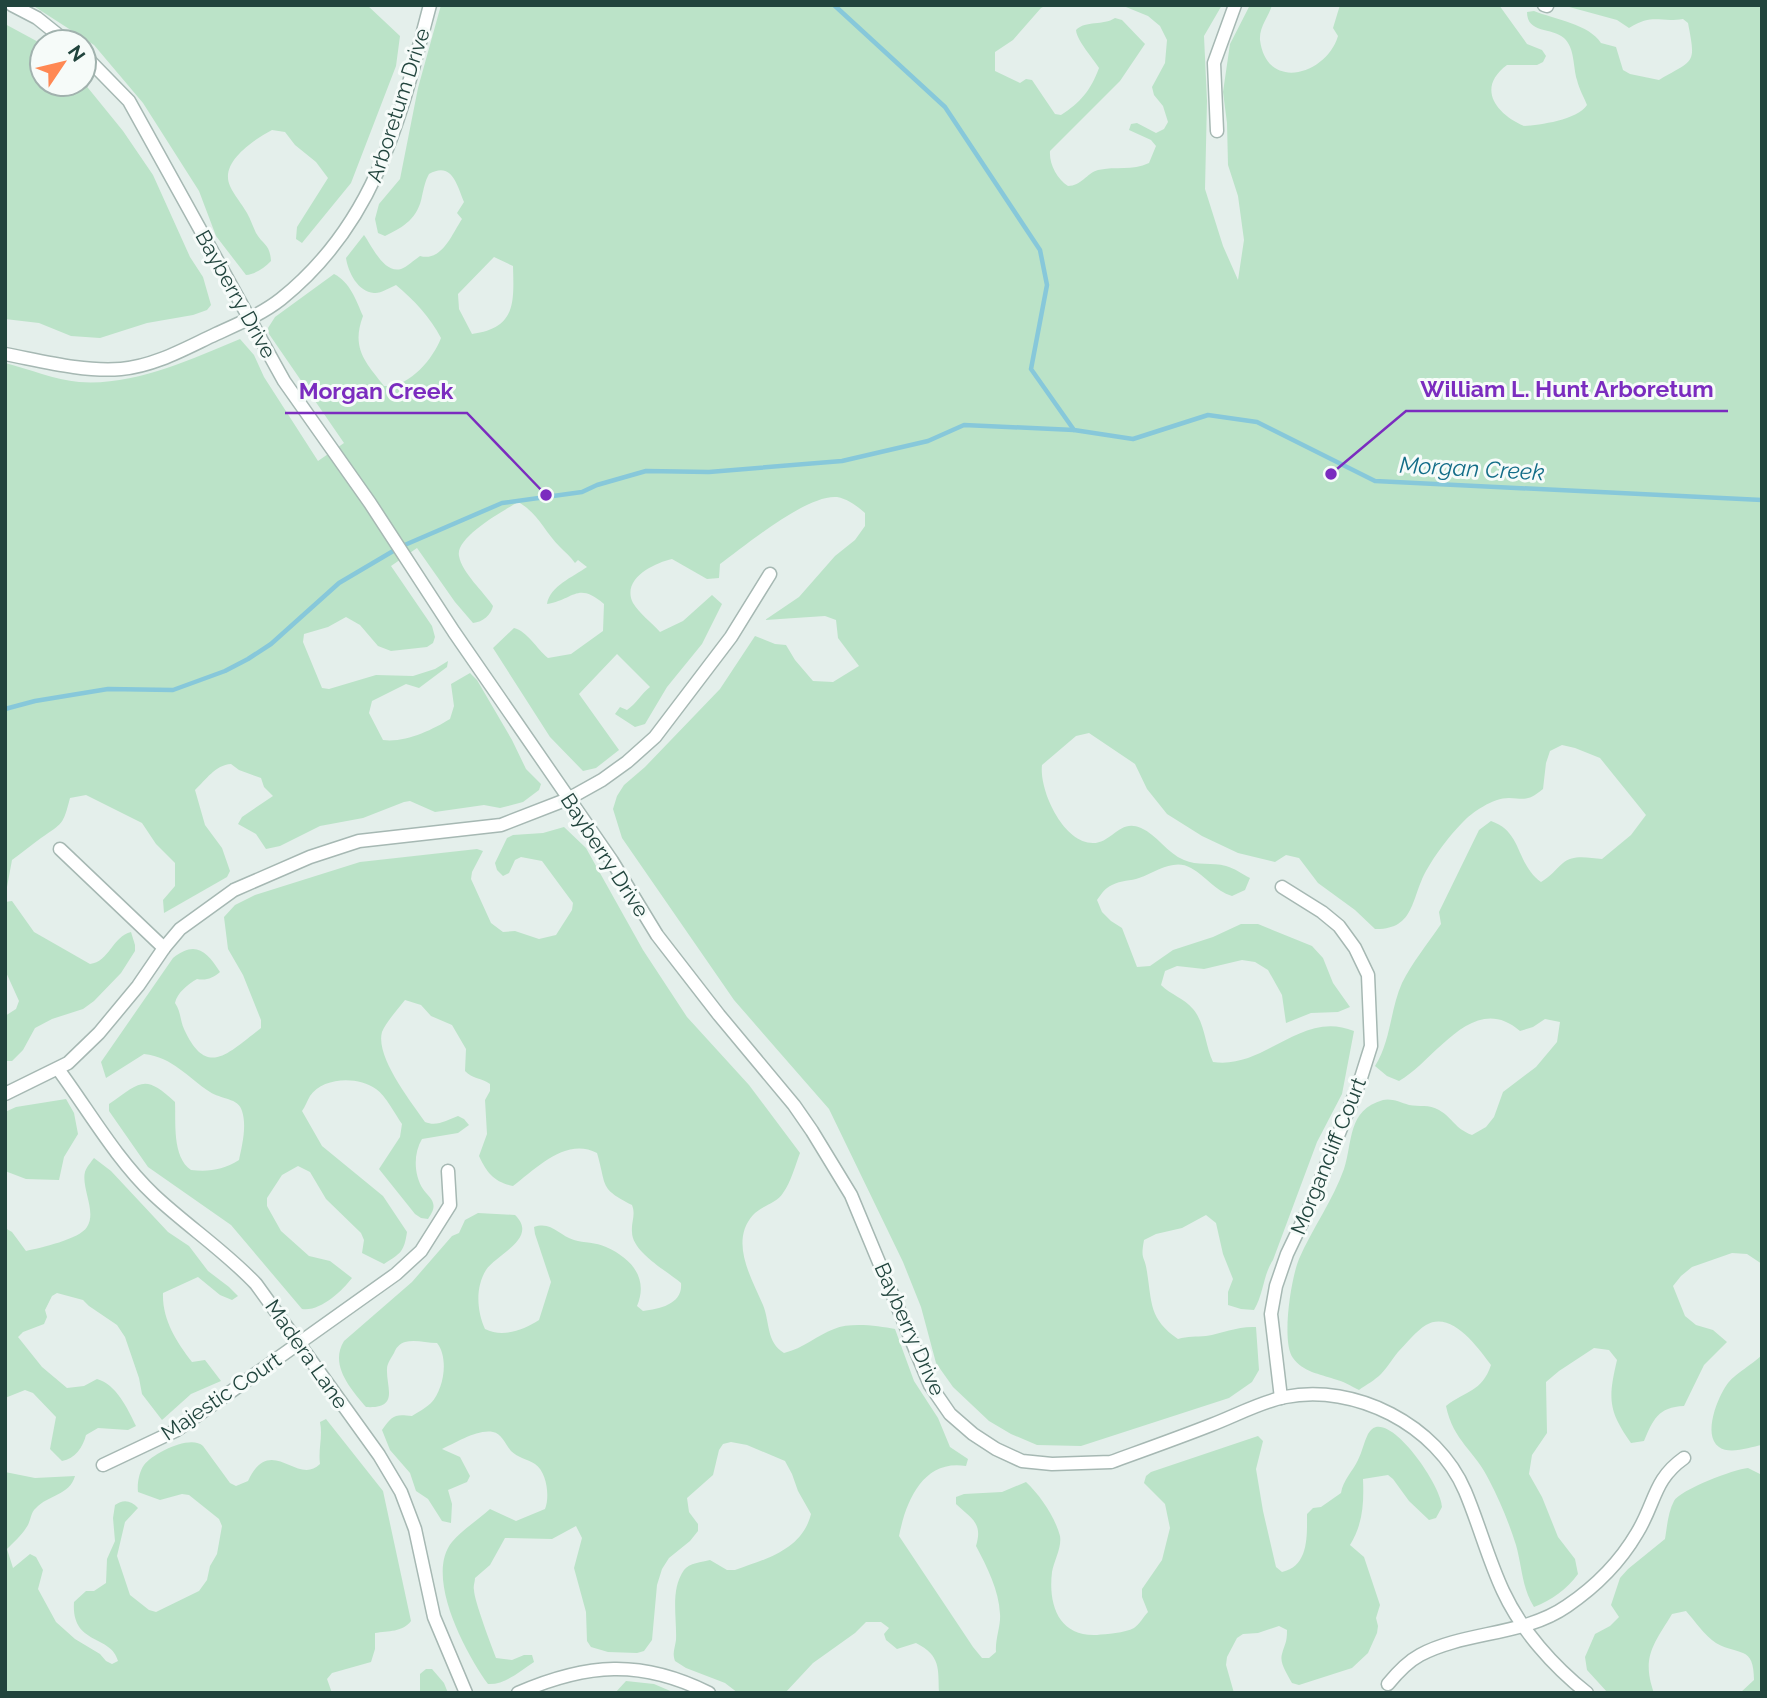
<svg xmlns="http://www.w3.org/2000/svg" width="1767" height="1698" viewBox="0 0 1767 1698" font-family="Raleway,sans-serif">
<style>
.green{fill:#bbe3c8;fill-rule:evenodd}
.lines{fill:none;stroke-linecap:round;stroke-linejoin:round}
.stream{stroke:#87c8da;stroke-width:4.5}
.street-casing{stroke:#a6b8b3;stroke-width:15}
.street{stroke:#fff;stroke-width:12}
.labels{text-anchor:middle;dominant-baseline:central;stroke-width:6;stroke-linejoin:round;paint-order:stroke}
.street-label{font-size:21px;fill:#21443d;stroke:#f6fbf9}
.water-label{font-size:23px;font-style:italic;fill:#136d88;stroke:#f6fbf9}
.leader{fill:none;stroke:#7b2cbf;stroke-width:2.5}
.callout-dot{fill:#7b2cbf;stroke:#f6fbf9;stroke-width:2.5}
.callout-label{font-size:23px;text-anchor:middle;font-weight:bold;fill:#7b2cbf;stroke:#f6fbf9;stroke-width:6;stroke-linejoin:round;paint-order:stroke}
</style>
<rect width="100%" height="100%" fill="#e4efeb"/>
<g class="green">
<path d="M32,5h335l33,31 -4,30 -45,117 -49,60 -6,-4 1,-12 31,-49 -12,-16 -21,-17 -10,-13 -13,-2c-17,9 -53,32 -42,56 4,9 12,18 17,27 4,7 6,14 9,20 7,12 14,11 15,28 -7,7 -15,13 -25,14l-30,-39 -17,-45 -56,-88 -49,-58z"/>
<path d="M441,5h606l-6,3 -28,32 -18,12v19l25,12 6,-4 6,1 23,34 6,1c19,-12 30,-25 38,-47 -6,-10 -22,-27 -23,-38 10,-10 27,-4 39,-12l7,2 23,24 -25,37 -70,70c-1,13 7,28 18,35 13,0 19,-13 30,-16 18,-4 34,1 51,-7l7,-17 -5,-6 -22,-10 2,-6 6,-1 19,10 8,-4 4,-7 -5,-16 -9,-11 -2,-8 13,-24 2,-23 -7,-14 -12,-10 -27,-11h101l-18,31 3,65 -2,88 18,57 15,34 6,-40 -6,-44 -10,-31 -1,-42 -4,-31 7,-48 20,-39h22c-3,11 -13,22 -12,35 7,53 67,34 78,-4l-5,-8 7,-23h159l28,39 15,6 4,6 -3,6 -6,3h-30c-31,23 -11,49 17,61 16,-1 53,-6 63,-21 -3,-8 -8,-16 -10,-25 -4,-13 -2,-32 -13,-42 -12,-11 -37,-4 -37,-26l7,-1c20,8 55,13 67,32l15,4 7,23 7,4 29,6c36,-21 37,-15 29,-57l-5,-4c-24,4 -29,-6 -54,9l-12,-8 -55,-15 151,2 49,-2v1259l-15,-10 -15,-1 -40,14 -11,9 -8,10 12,30 11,9 17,5 14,12 -23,23 -20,41c-26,1 -31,14 -40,35l-13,2c-23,-33 -23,-44 -14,-83l-8,-10 -15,-2 -35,23 -13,11 1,51 -15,22 -3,19 13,23 16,40 17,22 3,15c-11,15 -26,26 -44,33 -12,-19 -12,-41 -18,-62 -7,-22 -16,-44 -27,-65 -13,-28 -36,-39 -43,-74 19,-15 36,-14 45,-41 -13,-17 -39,-55 -65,-40 -10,6 -20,19 -28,27 -6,7 -10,15 -17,22 -6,6 -15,11 -22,16 -8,-4 -16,-9 -25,-11 -14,-5 -31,-7 -41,-21 -12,-16 -2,-80 6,-99 13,-30 34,-59 45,-90 9,-27 3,-59 39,-69 8,-2 17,2 26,5 10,2 20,-1 30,5 15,9 15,18 33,25l14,-8 8,-10 9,-25 33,-25 21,-25 3,-20 -15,-3 -12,8 -13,4c-47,-41 -85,30 -121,50l-12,-5 -12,-10c16,-25 15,-56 27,-83 10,-20 26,-40 39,-59l-2,-12 40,-82 12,-9c32,11 24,42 50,61 10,-6 14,-12 22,-19 10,-9 26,-5 39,-4l29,-24 15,-20 -46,-57 -25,-10 -13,-3 -12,6 -4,12 -3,26c-15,12 -17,10 -34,9 -16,0 -37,14 -47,25 -13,13 -27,32 -36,48 -15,27 -11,59 -51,58l-20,-19 -37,-27 -19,-25 -13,-3 -11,7 -37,-9 -36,-17 -35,-22 -20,-25 -12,-25 -46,-31 -13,3 -34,29c-3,25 21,78 51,78 19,0 27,-25 48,-15 16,7 26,25 43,32 13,6 28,2 42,6 8,2 16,8 24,12l-5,12 -13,6c-17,-5 -25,-19 -41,-28 -17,-10 -35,4 -52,10 -8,3 -18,2 -27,7 -7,3 -10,8 -15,15l5,12 9,9 11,7 15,39 13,-1 23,-16 40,-13 28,-13h17l54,22 11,12 10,25 17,24 -12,5 -27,1 -25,10 -4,-28 -14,-25 -13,-8 -13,-2 -38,9 -27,-3 -12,5 -4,14c10,10 23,13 32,24 12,14 12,36 20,53 52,8 88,-53 141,-31l-12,63 -25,48 -44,118c-10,15 -9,33 -19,50l-13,-1 -13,-4v-13l5,-13 -10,-25 -7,-31 -10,-8 -24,13 -26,6 -12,6c-4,21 1,15 3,32 5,31 2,47 31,67 10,-3 18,-2 28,-3 17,-3 32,-10 50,-9l3,43 -7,12 -23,16 -148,48 -44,-1 -26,-11 -22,-13 -36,-34 -17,-24 -15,-56 -18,-45 -74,-153 -95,-109 -112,-162 -9,-29 4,-13 7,-11 21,-18 75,-78 35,-53 20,8 11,1 9,15 18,21 20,1 26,-16 -21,-28 -2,-18 -11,-4 -60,4 34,-23 36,-41 20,-16 10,-14v-13c-8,-7 -17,-14 -28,-16 -30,-3 -92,49 -117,67l-1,14 -12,1 -35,-20c-18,4 -51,20 -39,44 6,10 19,20 27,29l23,-11 29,-26 10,9 -20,40 -35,43 -22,37 -10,3 -20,-13 5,-7 7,3c10,-7 14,-16 23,-23l-33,-33 -38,40 40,56 -23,18 -13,3 -33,-34 -57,-89 21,-20c13,3 23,21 34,30l23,-4 32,-23 1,-27c-27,-23 -30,-4 -57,0 3,-18 26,-27 40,-37l-9,-7 -3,3c-5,-7 -10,-11 -15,-16 -16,-16 -22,-34 -42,-45 -13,8 -63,35 -59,54 3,17 25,36 34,50 -2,9 -10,16 -20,17l-18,-21 -38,-54 -26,18 41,60 3,11 -2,6 -6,4 -36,4 -13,-5 -18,-21 -14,-8 -18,10 -24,7 -1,8 19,46 7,1 47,-14 37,1 22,-7 13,-8 -1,6 -28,21 -13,-4 -34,17 -3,12 14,27c22,3 49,-10 67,-21l4,-13 -3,-22 19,-11 7,7 35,60 14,29 15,15 -2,6 -16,12 -23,6 -16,-3 -49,7 -25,-11 -6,1 -41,16 -43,8 -40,20 -14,3 -10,-15 -18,-10 4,-7 31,-21 -9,-9 -3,-9 -22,-8 -8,-6c-16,1 -25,16 -36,26l10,35 17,23 8,23 -3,6 -63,36 -1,-13 12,-14v-23l-19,-19 -14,-21 -56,-28 -16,3c-7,27 -7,25 -29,40 -10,7 -19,15 -29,22l-5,27h-2v-524c24,6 50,17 74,19 56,4 110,-22 161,-43l14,16 10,22 54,84 26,-18 -75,-109 -1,-6 7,-11 59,-43c16,8 22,26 29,42 -12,32 2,46 21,70 25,2 49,-27 57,-48 -11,-21 -27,-38 -45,-53 -7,3 -16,9 -22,8 -16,-1 -26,-21 -28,-35l18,-23c8,11 20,39 37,34 6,-2 13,-9 19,-13 22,6 32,-22 42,-37l-5,-6 7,-11c-7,-17 -12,-41 -35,-28 -4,7 -5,14 -7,22 -4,22 -18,31 -37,40l-7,-3 -3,-14 4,-15 21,-25 18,-91zM494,257l19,9c1,37 3,62 -41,68l-13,-25 -1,-15z"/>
<polygon points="5,24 42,44 42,84 84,83 123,131 153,175 190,257 203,277 211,305 207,310 193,315 147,323 100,338 71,336 39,323 5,319"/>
<path d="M564,827l22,21 57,102 44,67 62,68 51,68c-5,13 -9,29 -17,40 -6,10 -22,13 -30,22 -24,27 -1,64 10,90 7,17 3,37 21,48 20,-5 32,-17 50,-24 17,-7 44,-3 61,0l19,52 24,37 12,29 18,12 -2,7c-43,-7 -60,35 -67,70l74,111 9,11h7l7,-6c-1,-13 5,-26 4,-38 -1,-24 -13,-47 -24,-68 7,-23 -4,-27 -20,-42v-7l8,-3 38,-2 24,-10c14,13 29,35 34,54 2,11 -6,25 -8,36 -4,33 7,65 45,63 9,-1 28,-2 37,-7 5,-3 10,-12 14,-16l-6,-15v-8l20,-29 8,-32 -5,-24 -21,-21 2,-7 5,-4 107,-36 5,5 -7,28 7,42 13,56 6,5c27,-6 25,-36 25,-58l6,-6 8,-1 20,-14c2,-13 12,-22 17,-33 4,-8 6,-18 10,-26 2,-3 4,-6 8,-7 22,-5 66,61 66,80l-6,11 -7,2 -20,-19 -16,-22 -5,-4 -25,4c1,24 0,45 -13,66l14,12 16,48 -4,13 2,8 -1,7 -9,20 -16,15 -53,17 -7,-2c-4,-8 -13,-20 -10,-29 3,-11 5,-11 5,-24l-8,-4 -21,7 -15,1 -6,4 -10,19 -1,8 8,28h-295c-1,-25 2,-37 -23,-50l-19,6 -11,-9 -2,-6 5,-6 -8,-6h-15l-11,11 -42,30 -28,30h-47l-13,-10 -39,-15 -11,-7c-3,-8 0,-13 1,-21 1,-23 -6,-50 8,-70 5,-7 18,-8 26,-10l17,10h8c31,-11 67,-20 76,-56l-13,-23 -6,-17 -7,-13 -38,-16 -16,-3 -8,2 -4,6 -6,25 -26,23 2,14 9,12v7l-8,10 -21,17 -7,11 -5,16 -5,55 -8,11 -7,2 -29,-1 -17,-5 -4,-6 -1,-29 -12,-44 8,-30 -6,-12 -24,13 -47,-1 -15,27 -15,13c0,4 -2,8 -1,12 0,10 18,58 22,68l16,2 12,-5h8l2,7c-14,9 -29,23 -46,22 -22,-30 -64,-108 -36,-142 10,-12 26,-22 38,-33l26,12 29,-12c5,-12 2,-37 -10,-45 -8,-5 -17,-6 -24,-13 -5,-6 -10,-18 -18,-19 -16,-3 -37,11 -51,17l18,8 10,19 -3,6 -19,8 4,14 -1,19 -9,-2 -14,-22 -12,-8 -6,-18 -20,-23 -8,-20c11,-15 12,-16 30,-14 6,-4 14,-8 19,-13 13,-14 18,-45 6,-60 -11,0 -22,-4 -32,-1 -6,2 -9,6 -11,11 -3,5 -7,11 -7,16 -1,18 13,40 -21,38 -15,-18 -37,-42 -22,-66l68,-59 40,-46 7,-3 6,-13 13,-7 37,2c24,23 -18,39 -29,55 -11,18 -9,41 -1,59 18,9 38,1 54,-9l12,-38 -16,-48 -1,-7c18,-6 25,9 40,13 10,3 22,2 32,7 25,11 43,31 31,59l6,5c17,-2 40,-7 38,-28 -14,-12 -49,-31 -49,-51 -1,-10 4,-17 0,-27 -33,-17 -25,-18 -35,-52 -31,-16 -60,15 -84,33 -19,-4 -26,-13 -34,-30l8,-22 -2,-34 5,-9v-7c-8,-6 -18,-5 -25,-13l1,-22 -14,-24 -21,-9 -10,-11 -16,-5c-7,9 -19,22 -23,32 -7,25 30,71 43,90 12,5 22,-2 33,-6l6,3 5,6 -11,8 -36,6c-9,15 -8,36 1,50 3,5 9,9 10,14 2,6 -2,11 -5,16l-7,-1 -6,-4 -36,-45 21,-32 2,-13c-7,-10 -16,-28 -26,-35 -18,-13 -53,-12 -66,7 -3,5 -5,11 -8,15l20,35 61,50 24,36c-3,20 -6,21 -23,32l-22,-11 2,-13 -3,-7 -35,-34 -16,-27 -12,-6 -16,9 -15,23v8l14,25 28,25 21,5 22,17c-10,13 -32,34 -50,31l-71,-84 -83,-58 -39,-56v-7c32,-22 35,-31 66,-2 1,20 -3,55 16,68 18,2 32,0 48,-10 3,-14 8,-34 3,-49 -3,-13 -22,-12 -32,-19 -22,-14 -37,-35 -66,-38l-38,24 -5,-16 72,-104c22,-18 34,-7 47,14 -7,6 -14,9 -23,7 -9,5 -20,14 -22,24 6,9 5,17 9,26 22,48 42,26 72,3l5,-4v-8l-18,-45 -15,-26 -4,-32 11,-12 20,-10 105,-33 117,-13 6,2 -11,21 -1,7 20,44 12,9 12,-1 24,8 17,-4 16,-25 1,-7 -31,-42 -21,-4 -6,3 -6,13 -6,3 -6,-6 -2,-7 12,-25 6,-3 30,-2z"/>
<path d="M12,901l22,31 56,32c19,-2 23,-28 41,-32l4,13v6l-14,22 -27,28 -11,8 -31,10 -17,9 -12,22 -11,11h-7v-45l11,-7 3,-8 -14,-31v-68z"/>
<polygon points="66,1099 74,1113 78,1134 64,1157 59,1180 26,1179 5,1171 5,1112 16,1107"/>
<path d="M94,1158l17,13 57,61 21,14 19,25 21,16 9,9 -6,4 -12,-5 -22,-18 -35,16c-1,26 13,48 29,69l13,-2 16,21 -30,13 -29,26 -20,-26 -3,-16 -14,-41 -8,-12 -28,-19 -6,-6 -26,-7 -5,3 -7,14 2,7 -3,7 -21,8 -5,5 24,30 25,21 17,-2 13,-7c19,5 31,30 39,47l-8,4 -30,-2 -12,7c-3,12 -11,24 -24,26l-12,-12 6,-32 -23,-24 -8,-3 -20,8v-170l7,4 14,19c14,-3 54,-12 61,-24 10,-15 -6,-39 -2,-55 1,-4 6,-10 9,-14z"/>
<path d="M1762,1355v90c-12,2 -32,10 -43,2 -17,-12 -1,-51 9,-64 9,-11 24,-18 34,-28z"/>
<path d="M326,1419l57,72 28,130c-8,11 -23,10 -36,12v16l-4,13 -39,11 -5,6 5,14h-327v-221l30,6 40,-2c-5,19 -27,19 -39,32 -6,5 -5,14 -10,20 -5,8 -13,15 -19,21l6,19 17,-14 6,3 7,13 -5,19 18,33 19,17 25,15 6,7 6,3 6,-3c-7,-27 -47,-15 -44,-59l12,-11h8l12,-8 1,-24 8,-18 -2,-23 2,-13c8,-6 16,-5 23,3l-13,14 -8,34 13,39 19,15 7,2 43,-21 8,-11 3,-14 7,-12 5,-28 -3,-7 -30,-24 -7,-1 -22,6 -22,-8c-1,-8 1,-20 6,-27 9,-12 47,-31 59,-19l27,37 6,3 12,-5c23,-49 49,6 72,-17 -2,-15 3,-27 0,-42z"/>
<path d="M1748,1468l14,7v218h-22l14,-13c0,-35 -15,-24 -38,-37 -12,-8 -21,-22 -30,-32l-14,3c-18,30 -31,43 -18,79h-46l-21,-23 -2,-13 10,-23 15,-8 9,-9 -8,-12 9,-27 8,-9 37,-30c2,-12 3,-27 9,-38 6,-11 60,-32 74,-33z"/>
<polygon points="426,1669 432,1669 444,1683 448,1693 420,1693 420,1674"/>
<polygon points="626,1681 654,1684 675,1693 615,1693"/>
</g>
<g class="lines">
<g class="stream">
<polyline points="834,5 945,107 1040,250 1047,285 1031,369 1074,430 1133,439 1208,415 1257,422 1375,481 1762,500"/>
<polyline points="5,709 35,701 108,689 173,690 225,671 248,659 271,644 339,583 400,547 502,503 582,492 597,485 646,471 709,472 842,461 928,441 964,425 1074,430"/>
</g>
<defs>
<g id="street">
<polyline points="12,5 37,18 67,42"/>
<polyline points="1544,5 1547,6"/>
<path d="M84,55l45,46 155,280 86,122 84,129 158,229 45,74 62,80 75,90 18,26 39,64 79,190 20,29 23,20 23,15 26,12 30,3 59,-2c33,-12 67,-24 100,-37 24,-9 49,-23 74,-28 70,-14 152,28 180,94 14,33 23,68 38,100 18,39 50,75 84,102"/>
<polyline points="1217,131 1214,63 1235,5"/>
<path d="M5,354c37,7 78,18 116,15 34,-3 65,-21 95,-35 22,-10 46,-20 65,-35 96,-77 119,-181 149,-294"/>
<polyline points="60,849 164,948"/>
<path d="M58,1069c31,42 58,90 96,126 33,31 71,56 102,89l123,171 22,37 14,37 19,88 32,76"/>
<polyline points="5,1094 68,1063 99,1033 138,986 164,948 180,929 234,890 310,857 359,841 501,825 568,799 602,780 627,762 655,737 731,637 770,574"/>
<polyline points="1281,1398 1271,1314 1276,1286 1287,1254 1309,1208 1360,1081 1371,1046 1368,975 1355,948 1339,926 1322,912 1282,887"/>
<polyline points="103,1465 177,1430 396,1274 421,1251 450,1205 448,1171"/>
<path d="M1388,1684c9,-11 19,-22 32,-29 45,-24 104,-19 147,-49 28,-19 53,-44 70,-73 19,-31 16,-53 47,-75"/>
<path d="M518,1693c69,-30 123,-34 191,0"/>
</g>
</defs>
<use href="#street" class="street-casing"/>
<use href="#street" class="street"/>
</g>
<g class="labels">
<g class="street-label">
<text transform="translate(398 105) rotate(-72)">Arboretum Drive</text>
<text transform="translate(236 294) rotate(61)">Bayberry Drive</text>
<text transform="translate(605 855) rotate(57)">Bayberry Drive</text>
<text transform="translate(1328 1156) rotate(-68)">Morgancliff Court</text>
<text transform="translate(910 1329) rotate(66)">Bayberry Drive</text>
<text transform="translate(307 1354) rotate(55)">Madera Lane</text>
<text transform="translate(221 1396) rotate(-34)">Majestic Court</text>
</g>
<g class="water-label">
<text transform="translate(1472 468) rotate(3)">Morgan Creek</text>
</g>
</g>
<path class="leader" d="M1331 474L1406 411H1728M546 495L467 413H285"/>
<g class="callout-dot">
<circle cx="1331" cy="474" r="7"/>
<circle cx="546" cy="495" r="7"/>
</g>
<g class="callout-label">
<text x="1567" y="397">William L. Hunt Arboretum</text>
<text x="376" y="399">Morgan Creek</text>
</g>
<rect width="1767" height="1698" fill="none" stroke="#21443d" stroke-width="14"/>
<g transform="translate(63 63) rotate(55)"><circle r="33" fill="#f6fbf9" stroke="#a1b2ae" stroke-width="2"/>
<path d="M0-5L12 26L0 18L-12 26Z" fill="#ff8853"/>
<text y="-10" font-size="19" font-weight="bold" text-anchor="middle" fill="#21443d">N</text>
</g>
</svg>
